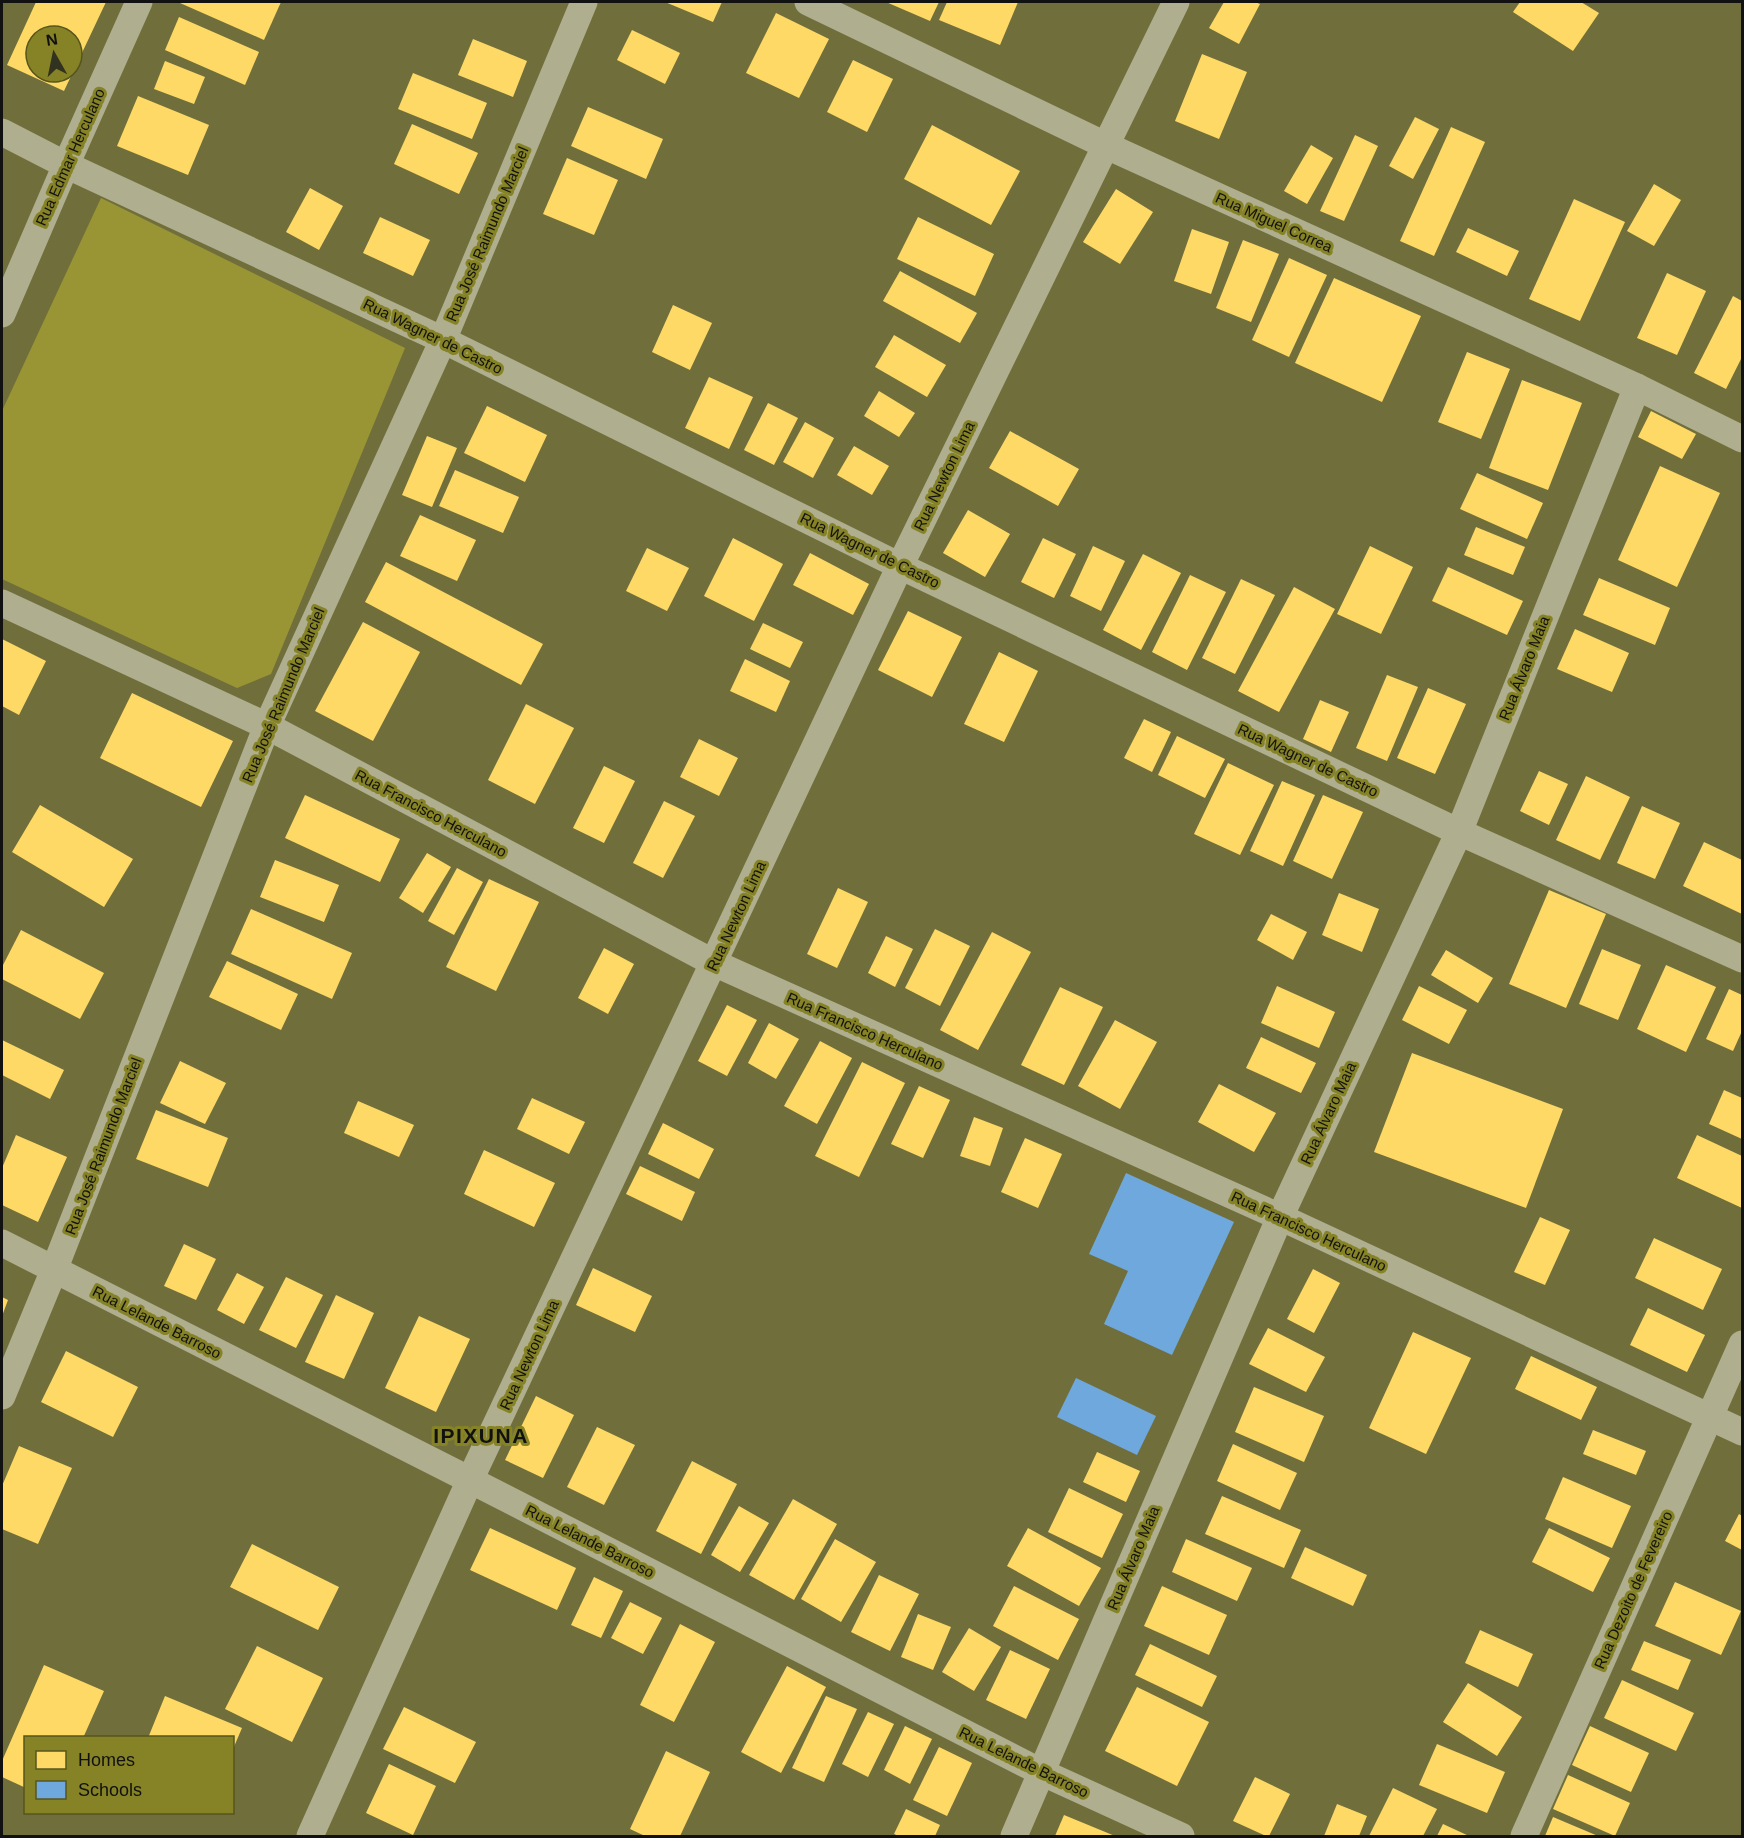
<svg xmlns="http://www.w3.org/2000/svg" width="1744" height="1838" viewBox="0 0 1744 1838" font-family="Arial,sans-serif">
<style>
.green{fill:#9a9534}
.homes{fill:#ffd966;fill-rule:evenodd}
.schools{fill:#6fa8dc}
.lines{fill:none;stroke-linecap:round;stroke-linejoin:round}
.street{stroke:#afae8f;stroke-width:27}
.labels{text-anchor:middle;dominant-baseline:central;stroke-width:6;stroke-linejoin:round;paint-order:stroke}
.street-label{font-size:15px;fill:#111;stroke:#868326}
.district-label{font-size:21px;font-weight:bold;letter-spacing:1.5px;fill:#111;stroke:#868326}
</style>
<rect width="100%" height="100%" fill="#706f3c"/>
<polygon class="green" points="101,198 405,348 271,674 237,688 2,579 2,411"/>
<g class="homes">
<path d="M36,2h70l-42,89 -57,-26zM36,36h36v36h-36z"/>
<polygon points="181,2 281,2 264,40 180,3"/>
<polygon points="665,2 722,2 713,22"/>
<polygon points="886,2 939,2 930,21"/>
<polygon points="947,2 1018,2 1000,45 939,20"/>
<polygon points="1224,2 1255,2 1260,4 1239,44 1209,28"/>
<polygon points="1520,2 1581,2 1599,13 1573,51 1513,12"/>
<polygon points="776,13 829,39 799,98 746,73"/>
<polygon points="179,17 259,52 245,85 165,50"/>
<polygon points="632,30 680,53 665,84 617,60"/>
<polygon points="473,39 527,61 513,97 458,75"/>
<polygon points="1202,54 1247,72 1219,139 1175,121"/>
<polygon points="853,60 893,79 867,132 827,112"/>
<polygon points="165,61 205,77 194,104 154,89"/>
<polygon points="413,73 487,103 472,139 398,109"/>
<polygon points="138,96 209,125 188,175 117,146"/>
<polygon points="588,107 663,139 646,179 571,146"/>
<polygon points="1415,117 1439,129 1413,179 1389,166"/>
<polygon points="412,124 478,153 459,194 394,164"/>
<polygon points="932,125 1020,171 991,225 904,179"/>
<polygon points="1451,127 1485,142 1434,256 1400,241"/>
<polygon points="1355,135 1378,146 1344,221 1320,211"/>
<polygon points="1311,145 1333,158 1307,204 1284,191"/>
<polygon points="567,158 618,180 594,235 543,214"/>
<polygon points="1654,184 1681,200 1654,246 1627,231"/>
<polygon points="310,188 343,206 319,250 286,232"/>
<polygon points="1116,189 1153,212 1120,264 1083,242"/>
<polygon points="1574,199 1625,222 1580,321 1529,299"/>
<polygon points="380,217 430,240 413,276 363,253"/>
<polygon points="918,217 994,254 975,296 897,259"/>
<polygon points="1468,228 1519,251 1507,276 1456,252"/>
<polygon points="1192,229 1229,242 1211,294 1174,281"/>
<polygon points="1243,240 1279,254 1251,322 1216,308"/>
<polygon points="1289,258 1327,275 1289,357 1252,340"/>
<polygon points="900,271 977,313 960,343 883,301"/>
<polygon points="1667,273 1706,291 1677,355 1637,338"/>
<polygon points="1334,278 1421,316 1382,402 1295,363"/>
<polygon points="1733,296 1742,301 1742,357 1726,389 1694,373"/>
<polygon points="673,305 712,323 690,370 652,352"/>
<polygon points="894,335 946,365 927,397 875,367"/>
<polygon points="1467,352 1510,369 1481,439 1438,422"/>
<polygon points="709,377 753,397 729,449 685,428"/>
<polygon points="1522,380 1582,403 1548,490 1489,468"/>
<polygon points="879,391 915,413 899,437 864,416"/>
<polygon points="768,403 798,418 774,465 744,450"/>
<polygon points="487,406 547,435 525,482 464,453"/>
<polygon points="1651,411 1696,434 1682,459 1638,437"/>
<polygon points="805,422 834,438 813,478 783,462"/>
<polygon points="1010,431 1079,469 1058,506 989,468"/>
<polygon points="427,436 457,448 432,507 402,495"/>
<polygon points="854,446 889,466 872,495 837,475"/>
<polygon points="1660,466 1720,493 1677,587 1618,560"/>
<polygon points="455,470 519,497 503,533 439,506"/>
<polygon points="1477,473 1543,503 1527,539 1460,509"/>
<polygon points="968,510 1010,534 985,577 943,553"/>
<polygon points="420,515 476,540 457,581 400,556"/>
<polygon points="1476,527 1525,547 1513,575 1464,555"/>
<polygon points="733,538 783,564 754,621 704,596"/>
<polygon points="1043,538 1076,554 1054,598 1021,582"/>
<polygon points="1093,546 1125,561 1101,611 1070,596"/>
<polygon points="1370,546 1413,567 1381,634 1337,614"/>
<polygon points="647,548 689,568 667,611 626,591"/>
<polygon points="810,553 869,584 853,615 793,585"/>
<polygon points="1143,554 1181,573 1141,650 1103,630"/>
<polygon points="386,562 543,644 521,685 365,602"/>
<polygon points="1448,567 1523,601 1507,635 1432,601"/>
<polygon points="1190,575 1226,592 1187,670 1152,652"/>
<polygon points="1599,578 1670,608 1655,645 1583,615"/>
<polygon points="1241,579 1275,595 1235,674 1202,658"/>
<polygon points="1294,587 1335,609 1279,712 1238,691"/>
<polygon points="908,611 962,637 932,697 878,670"/>
<polygon points="363,622 420,652 373,741 315,711"/>
<polygon points="763,623 803,642 790,668 750,649"/>
<polygon points="1575,629 1629,653 1612,692 1557,669"/>
<polygon points="2,639 46,661 19,715 2,706"/>
<polygon points="999,652 1038,671 1004,742 964,724"/>
<polygon points="745,659 790,681 776,712 730,691"/>
<polygon points="1387,675 1418,687 1387,761 1356,748"/>
<polygon points="1428,688 1466,704 1435,774 1397,758"/>
<polygon points="132,693 233,741 201,807 100,758"/>
<polygon points="1320,700 1349,712 1331,752 1303,739"/>
<polygon points="526,704 574,728 535,804 488,780"/>
<polygon points="1144,719 1171,732 1152,772 1124,758"/>
<polygon points="1177,736 1225,759 1205,798 1158,775"/>
<polygon points="699,739 738,758 719,796 680,777"/>
<polygon points="1228,763 1274,785 1240,855 1194,834"/>
<polygon points="604,766 635,781 604,843 573,828"/>
<polygon points="1539,771 1568,784 1549,825 1520,811"/>
<polygon points="1586,776 1630,797 1600,860 1556,840"/>
<polygon points="1282,781 1315,795 1283,866 1250,851"/>
<polygon points="305,795 400,839 380,882 285,838"/>
<polygon points="1323,795 1363,812 1332,879 1293,861"/>
<polygon points="664,801 695,816 663,878 633,863"/>
<polygon points="40,805 133,859 104,907 12,852"/>
<polygon points="1642,806 1680,823 1655,879 1617,863"/>
<polygon points="1704,842 1742,860 1742,914 1683,886"/>
<polygon points="427,853 451,867 423,913 399,898"/>
<polygon points="275,860 339,885 324,922 260,897"/>
<polygon points="457,868 483,882 454,935 428,921"/>
<polygon points="489,879 539,902 496,991 446,967"/>
<polygon points="838,888 868,902 837,968 807,954"/>
<polygon points="1549,890 1606,914 1566,1008 1509,984"/>
<polygon points="1339,893 1379,909 1362,952 1322,935"/>
<polygon points="251,909 352,953 332,999 231,954"/>
<polygon points="1271,914 1307,932 1293,960 1257,940"/>
<polygon points="935,929 970,946 940,1006 905,988"/>
<polygon points="21,930 104,973 80,1019 2,979 2,967"/>
<polygon points="992,932 1031,952 978,1050 940,1030"/>
<polygon points="886,936 913,949 895,987 868,973"/>
<polygon points="604,948 634,964 608,1014 578,998"/>
<polygon points="1602,949 1641,965 1618,1020 1579,1004"/>
<polygon points="1446,950 1493,978 1478,1003 1431,975"/>
<polygon points="227,961 298,994 281,1030 209,997"/>
<polygon points="1666,965 1716,987 1686,1052 1637,1029"/>
<polygon points="1277,986 1335,1012 1319,1048 1261,1023"/>
<polygon points="1419,986 1467,1010 1449,1044 1402,1020"/>
<polygon points="1060,987 1103,1007 1064,1085 1021,1065"/>
<polygon points="1729,989 1742,995 1742,1031 1733,1051 1706,1039"/>
<polygon points="727,1005 757,1020 727,1076 698,1061"/>
<polygon points="1115,1020 1157,1042 1120,1109 1078,1086"/>
<polygon points="769,1023 799,1039 776,1079 748,1063"/>
<polygon points="1261,1037 1316,1063 1301,1093 1246,1068"/>
<polygon points="2,1040 64,1070 50,1099 2,1075"/>
<polygon points="820,1041 852,1058 817,1124 784,1106"/>
<polygon points="1412,1053 1563,1109 1526,1208 1374,1152"/>
<polygon points="180,1061 226,1083 205,1124 160,1103"/>
<polygon points="862,1062 905,1083 859,1177 815,1156"/>
<polygon points="1219,1084 1276,1113 1254,1152 1198,1122"/>
<polygon points="919,1086 950,1100 923,1158 891,1144"/>
<polygon points="1724,1090 1742,1098 1742,1139 1709,1124"/>
<polygon points="532,1098 585,1122 569,1154 517,1129"/>
<polygon points="358,1101 414,1125 399,1157 344,1133"/>
<polygon points="156,1110 228,1138 208,1187 136,1159"/>
<polygon points="974,1117 1003,1128 990,1166 960,1156"/>
<polygon points="663,1123 714,1149 699,1179 648,1154"/>
<polygon points="16,1135 67,1157 38,1222 2,1205 2,1168"/>
<polygon points="1697,1135 1742,1156 1742,1208 1677,1178"/>
<polygon points="1025,1138 1062,1154 1038,1208 1001,1192"/>
<polygon points="484,1150 555,1183 534,1227 464,1194"/>
<polygon points="640,1166 695,1192 682,1221 626,1194"/>
<polygon points="1540,1217 1570,1230 1545,1285 1514,1272"/>
<polygon points="1654,1238 1722,1269 1703,1310 1635,1278"/>
<polygon points="184,1244 216,1259 196,1300 164,1286"/>
<polygon points="593,1268 652,1296 635,1332 576,1305"/>
<polygon points="1313,1269 1340,1283 1314,1333 1287,1319"/>
<polygon points="237,1273 264,1287 244,1324 217,1310"/>
<polygon points="286,1277 323,1295 296,1348 259,1330"/>
<polygon points="336,1295 374,1313 344,1379 305,1362"/>
<polygon points="2,1297 8,1300 2,1316"/>
<polygon points="1648,1308 1705,1335 1687,1372 1630,1345"/>
<polygon points="419,1316 470,1339 436,1412 385,1388"/>
<polygon points="1268,1328 1325,1357 1306,1392 1249,1364"/>
<polygon points="1413,1332 1471,1358 1426,1454 1369,1428"/>
<polygon points="66,1351 138,1387 113,1437 41,1402"/>
<polygon points="1531,1356 1597,1387 1581,1420 1515,1389"/>
<polygon points="1254,1387 1324,1416 1304,1462 1235,1432"/>
<polygon points="536,1396 574,1415 543,1478 505,1460"/>
<polygon points="597,1427 635,1445 604,1505 567,1487"/>
<polygon points="1593,1430 1646,1451 1636,1475 1583,1454"/>
<polygon points="1233,1444 1297,1473 1280,1510 1217,1481"/>
<polygon points="19,1446 72,1468 38,1544 2,1529 2,1486"/>
<polygon points="1097,1452 1140,1471 1126,1502 1083,1482"/>
<polygon points="692,1461 737,1484 701,1554 656,1531"/>
<polygon points="1563,1477 1631,1506 1612,1548 1545,1519"/>
<polygon points="1069,1488 1123,1514 1102,1558 1048,1532"/>
<polygon points="1222,1496 1301,1530 1284,1568 1205,1534"/>
<polygon points="793,1499 837,1524 794,1600 749,1575"/>
<polygon points="739,1506 769,1523 740,1572 711,1555"/>
<polygon points="1739,1514 1742,1516 1742,1550 1725,1541"/>
<polygon points="490,1528 576,1568 557,1610 470,1570"/>
<polygon points="1028,1528 1101,1568 1079,1606 1007,1566"/>
<polygon points="1549,1528 1610,1558 1593,1592 1532,1562"/>
<polygon points="835,1539 876,1562 841,1622 801,1599"/>
<polygon points="1186,1539 1252,1568 1237,1601 1172,1572"/>
<polygon points="252,1544 339,1587 318,1630 230,1587"/>
<polygon points="1305,1547 1367,1575 1353,1606 1291,1578"/>
<polygon points="879,1575 919,1594 890,1651 851,1632"/>
<polygon points="594,1577 623,1591 601,1638 571,1625"/>
<polygon points="1675,1582 1741,1611 1721,1655 1655,1626"/>
<polygon points="1014,1586 1079,1619 1058,1660 993,1626"/>
<polygon points="1162,1586 1227,1615 1209,1655 1144,1626"/>
<polygon points="630,1602 662,1618 643,1654 611,1638"/>
<polygon points="918,1614 951,1627 933,1670 901,1657"/>
<polygon points="680,1624 715,1642 674,1722 640,1705"/>
<polygon points="969,1628 1001,1647 974,1691 942,1672"/>
<polygon points="1480,1630 1533,1654 1518,1687 1465,1663"/>
<polygon points="1644,1641 1691,1660 1678,1690 1631,1670"/>
<polygon points="1150,1644 1217,1676 1202,1707 1135,1675"/>
<polygon points="257,1646 323,1678 292,1742 225,1709"/>
<polygon points="1010,1650 1050,1669 1026,1719 986,1700"/>
<polygon points="44,1665 104,1691 83,1738 26,1738 26,1788 2,1777 2,1761"/>
<polygon points="787,1666 826,1687 781,1773 741,1752"/>
<polygon points="1622,1680 1694,1713 1676,1751 1604,1718"/>
<polygon points="1468,1683 1522,1717 1497,1756 1443,1722"/>
<polygon points="1137,1687 1209,1722 1177,1786 1105,1751"/>
<polygon points="165,1696 242,1728 233,1749 232,1738 148,1738"/>
<polygon points="826,1696 857,1709 824,1782 792,1768"/>
<polygon points="404,1707 476,1742 455,1783 383,1749"/>
<polygon points="868,1712 894,1724 868,1777 842,1764"/>
<polygon points="905,1726 932,1739 910,1784 884,1770"/>
<polygon points="1590,1726 1649,1753 1631,1792 1572,1765"/>
<polygon points="1437,1744 1505,1772 1487,1813 1419,1785"/>
<polygon points="939,1747 972,1763 947,1816 913,1800"/>
<polygon points="666,1751 710,1772 680,1836 645,1836 630,1829"/>
<polygon points="389,1764 436,1786 413,1835 366,1813"/>
<polygon points="1568,1775 1630,1803 1615,1836 1553,1809"/>
<polygon points="1255,1777 1290,1794 1269,1836 1266,1836 1233,1821"/>
<polygon points="1393,1788 1437,1809 1423,1836 1369,1836"/>
<polygon points="1337,1804 1367,1816 1359,1836 1324,1836"/>
<polygon points="906,1809 940,1825 935,1836 899,1836 894,1834"/>
<polygon points="1064,1815 1115,1836 1055,1836"/>
<polygon points="1553,1817 1598,1836 1545,1836"/>
<polygon points="1443,1824 1469,1836 1437,1836"/>
</g>
<g class="schools">
<polygon points="1126,1173 1234,1222 1172,1355 1104,1324 1128,1271 1089,1254"/>
<polygon points="1076,1378 1156,1416 1137,1455 1057,1417"/>
</g>
<g class="lines">
<g class="street">
<polyline points="808,2 1107,146 1637,387 1742,439"/>
<polyline points="2,132 66,165 443,340 900,566 1459,832 1742,959"/>
<polyline points="2,314 66,165 139,2"/>
<polyline points="2,603 267,726 714,963 1280,1217 1742,1432"/>
<polyline points="2,1243 470,1480 1041,1772 1181,1836"/>
<polyline points="2,1396 54,1270 267,726 443,340 584,2"/>
<polyline points="310,1836 470,1480 900,566 1176,2"/>
<polyline points="1014,1836 1280,1217 1459,832 1637,387"/>
<polyline points="1524,1836 1742,1344"/>
</g>
</g>
<g class="labels">
<g class="street-label">
<text transform="translate(70 157) rotate(-66)">Rua Edmar Herculano</text>
<text transform="translate(1274 222) rotate(24)">Rua Miguel Correa</text>
<text transform="translate(487 234) rotate(-67)">Rua José Raimundo Marciel</text>
<text transform="translate(433 336) rotate(26)">Rua Wagner de Castro</text>
<text transform="translate(944 476) rotate(-64)">Rua Newton Lima</text>
<text transform="translate(870 550) rotate(26)">Rua Wagner de Castro</text>
<text transform="translate(1524 668) rotate(-68)">Rua Álvaro Maia</text>
<text transform="translate(283 695) rotate(-67)">Rua José Raimundo Marciel</text>
<text transform="translate(1308 760) rotate(25)">Rua Wagner de Castro</text>
<text transform="translate(431 813) rotate(28)">Rua Francisco Herculano</text>
<text transform="translate(736 916) rotate(-65)">Rua Newton Lima</text>
<text transform="translate(865 1031) rotate(24)">Rua Francisco Herculano</text>
<text transform="translate(1328 1113) rotate(-65)">Rua Álvaro Maia</text>
<text transform="translate(103 1146) rotate(-69)">Rua José Raimundo Marciel</text>
<text transform="translate(1309 1231) rotate(25)">Rua Francisco Herculano</text>
<text transform="translate(157 1322) rotate(27)">Rua Lelande Barroso</text>
<text transform="translate(529 1355) rotate(-65)">Rua Newton Lima</text>
<text transform="translate(590 1541) rotate(27)">Rua Lelande Barroso</text>
<text transform="translate(1133 1558) rotate(-67)">Rua Álvaro Maia</text>
<text transform="translate(1633 1590) rotate(-66)">Rua Dezoito de Fevereiro</text>
<text transform="translate(1024 1762) rotate(26)">Rua Lelande Barroso</text>
</g>
<g class="district-label">
<text x="481" y="1435">IPIXUNA</text>
</g>
</g>
<rect width="1744" height="1838" fill="none" stroke="#111111" stroke-width="6"/>
<rect x="24" y="1736" width="210" height="78" fill="#868326" stroke="#57551e" stroke-width="1.5"/>
<rect x="36" y="1751" width="30" height="18" fill="#ffd966" stroke="#57551e" stroke-width="1.5"/>
<text x="78" y="1766" font-size="18" fill="#111111">Homes</text>
<rect x="36" y="1781" width="30" height="18" fill="#6fa8dc" stroke="#57551e" stroke-width="1.5"/>
<text x="78" y="1796" font-size="18" fill="#111111">Schools</text>
<g transform="translate(54 54) rotate(351)"><circle r="28" fill="#868326" stroke="#57551e" stroke-width="1.5"/>
<path d="M0-4.5L10 22L0 15L-10 22Z" fill="#323220"/>
<text y="-9" font-size="16" font-weight="bold" text-anchor="middle" fill="#111111">N</text>
</g>
</svg>
